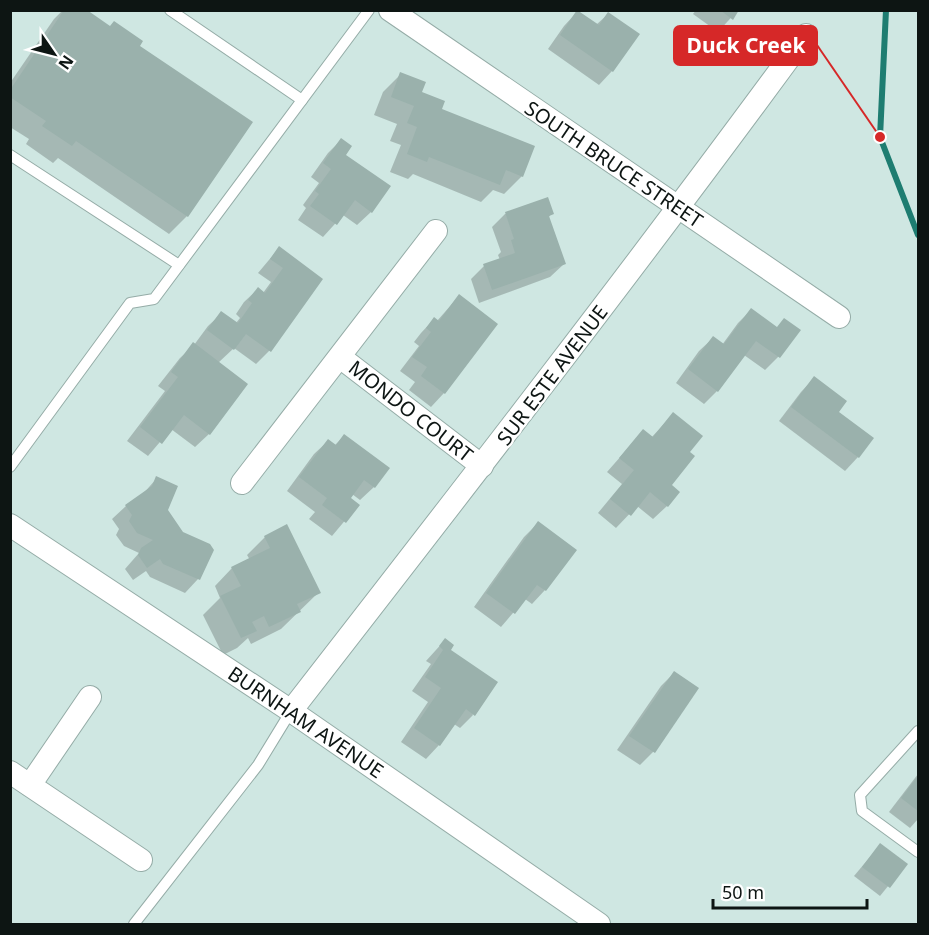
<svg xmlns="http://www.w3.org/2000/svg" width="929" height="935" viewBox="0 0 929 935" font-family="'Noto Sans',sans-serif">
<style>
.shadow{fill:#0003}
.lines{fill:none;stroke-linecap:round;stroke-linejoin:round}
.stream{stroke:#1e7d71;stroke-width:6}
.building{fill:#9ab1ac}
.service-casing{stroke:#95aca7;stroke-width:12}
.minor-casing{stroke:#95aca7;stroke-width:24}
.service{stroke:#fff;stroke-width:10}
.minor{stroke:#fff;stroke-width:22}
.labels{text-anchor:middle;dominant-baseline:central;stroke-width:4.5;stroke-linejoin:round;paint-order:stroke}
.street-label{font-size:20px;fill:#0d1513;stroke:#fff}
.leader{fill:none;stroke:#d62828;stroke-width:2}
.callout-dot{fill:#d62828;stroke:#fff;stroke-width:2}
.callout{fill:#d62828;stroke:#d62828;stroke-width:2}
.callout-label{font-size:21px;text-anchor:middle;font-weight:bold;fill:#fff}
</style>
<rect width="100%" height="100%" fill="#cfe7e2"/>
<g class="shadow">
<polygon points="63,10 84,10 138,46 187,216 169,234 58,158 53,163 26,144 29,139 10,127 10,83 54,19"/>
<polygon points="696,10 738,10 718,32 693,14"/>
<polygon points="577,12 596,25 608,14 612,71 599,85 548,49 564,26"/>
<polygon points="401,74 440,110 522,176 504,194 493,190 481,202 413,174 408,179 390,172 401,145 390,141 397,124 374,115 383,92"/>
<polygon points="341,140 344,155 371,212 357,225 343,215 323,237 298,220 306,208 303,205 319,183 311,177 328,153"/>
<polygon points="547,199 552,213 548,218 564,264 550,277 479,303 471,279 484,266 500,260 498,255 501,252 492,227 505,214"/>
<polygon points="279,248 321,279 269,351 256,364 234,348 218,363 209,434 195,447 171,429 148,456 127,441 165,391 158,386 180,358 194,345 208,326 222,313 236,323 240,318 236,314 244,302 258,289 263,293 271,282 258,273"/>
<polygon points="459,296 496,324 444,393 431,407 409,390 415,382 400,371 419,346 414,342 421,333 434,319 437,321"/>
<polygon points="751,310 776,328 799,330 778,357 765,370 744,355 717,391 704,404 676,383 699,351 713,338 722,345 738,323"/>
<polygon points="814,378 837,412 858,457 845,471 779,421 801,392"/>
<polygon points="673,414 688,452 669,486 667,506 653,519 637,506 616,528 598,513 622,484 607,472 643,431 651,438"/>
<polygon points="344,436 374,487 360,500 352,494 349,498 358,505 332,536 309,519 315,512 287,491 314,454 328,441 334,446"/>
<polygon points="157,478 166,510 182,533 212,550 198,579 185,593 150,577 146,571 133,580 125,569 139,553 124,546 116,535 119,529 112,519 126,506 142,495"/>
<polygon points="538,523 545,590 532,604 525,599 501,627 474,607 524,537"/>
<polygon points="265,537 319,592 281,629 251,644 248,638 237,648 223,655 203,615 220,598 215,586 232,568 250,560 247,555"/>
<polygon points="445,640 473,715 460,728 454,724 439,745 426,759 401,742 428,702 412,691 431,664 426,661"/>
<polygon points="674,673 697,688 653,752 640,765 617,750 661,686"/>
<polygon points="918,774 918,819 910,828 889,812"/>
<polygon points="880,845 906,864 880,896 854,876"/>
</g>
<g class="lines">
<polyline class="stream" points="886,10 880,137 918,235"/>
</g>
<g class="building">
<polygon points="64,10 87,10 110,26 114,21 143,41 140,46 253,122 188,217 76,141 72,146 42,126 46,121 10,97 10,90"/>
<polygon points="577,10 599,25 608,12 640,34 613,72 560,35"/>
<polygon points="720,10 739,10 733,20"/>
<polygon points="400,72 426,82 422,92 445,101 442,109 535,146 523,177 506,170 500,185 429,157 427,162 407,154 417,127 407,123 414,106 391,97"/>
<polygon points="341,138 352,146 346,155 391,186 372,213 355,200 337,225 310,206 319,194 315,191 331,169 323,163"/>
<polygon points="548,197 554,214 549,216 566,264 492,290 483,264 515,253 511,240 514,239 505,212"/>
<polygon points="279,246 323,279 271,352 246,334 234,350 207,330 221,311 238,323 252,303 248,300 258,287 265,293 283,268 270,259"/>
<polygon points="459,294 498,324 445,394 421,376 427,367 412,357 431,332 426,328 434,317 439,321"/>
<polygon points="751,308 777,327 784,318 801,330 780,358 756,341 718,392 688,369 713,336 724,344"/>
<polygon points="193,342 248,384 210,435 184,415 162,444 140,427 178,377 171,372"/>
<polygon points="814,376 847,401 839,412 874,438 859,458 791,407"/>
<polygon points="673,412 703,436 690,452 695,456 672,485 680,492 668,507 650,492 631,516 610,499 634,470 619,458 643,429 653,437"/>
<polygon points="344,434 390,468 375,488 364,480 351,498 360,505 346,523 322,505 327,498 299,477 328,439 336,445"/>
<polygon points="156,476 178,486 168,510 183,532 210,544 214,550 200,580 163,564 160,559 147,568 138,555 141,548 153,540 137,533 129,521 132,515 125,505 152,486"/>
<polygon points="538,521 577,550 546,591 537,585 515,614 486,593"/>
<polygon points="287,524 321,593 297,604 301,612 269,627 264,616 252,622 257,631 241,638 220,596 241,586 231,567 270,548 264,536"/>
<polygon points="445,638 454,645 451,650 498,682 475,716 466,709 440,746 414,728 441,688 425,677 443,650 439,646"/>
<polygon points="674,671 699,688 655,753 629,736"/>
<polygon points="918,776 918,811 901,798"/>
<polygon points="880,843 908,864 890,888 862,867"/>
</g>
<g class="lines">
<defs>
<g id="service">
<polyline points="170,10 302,100"/>
<polyline points="10,155 179,265"/>
<polyline points="10,467 130,303 154,299 369,10"/>
<polyline points="918,731 860,795 862,811 918,852"/>
<polyline points="134,924 258,765 291,711"/>
</g>
<g id="minor">
<polyline points="390,10 839,317"/>
<polyline points="340,357 482,466"/>
<polyline points="242,483 436,231"/>
<polyline points="10,525 291,711 599,924"/>
<path d="M291,711c174,-224 348,-448 515,-676"/>
<polyline points="10,772 141,860"/>
<polyline points="30,785 90,697"/>
</g>
</defs>
<use href="#service" class="service-casing"/>
<use href="#minor" class="minor-casing"/>
<use href="#service" class="service"/>
<use href="#minor" class="minor"/>
</g>
<g class="labels">
<g class="street-label">
<text transform="translate(614 164) rotate(34)">SOUTH BRUCE STREET</text>
<text transform="translate(552 375) rotate(-53)">SUR ESTE AVENUE</text>
<text transform="translate(411 411) rotate(38)">MONDO COURT</text>
<text transform="translate(306 722) rotate(34)">BURNHAM AVENUE</text>
</g>
</g>
<path class="leader" d="M880 137L817 45"/>
<circle class="callout-dot" cx="880" cy="137" r="6"/>
<rect class="callout" x="674" y="26" width="143" height="39" rx="6"/>
<g class="callout-label">
<text x="746" y="53">Duck Creek</text>
</g>
<rect width="929" height="935" fill="none" stroke="#0d1513" stroke-width="24"/>
<g transform="translate(54 54) rotate(125)" stroke="#ffffff" stroke-width="4.5" paint-order="stroke">
<path d="M0-4.5L10 22L0 15L-10 22Z" fill="#0d1513"/>
<text y="-9" font-size="16" font-weight="bold" text-anchor="middle" fill="#0d1513">N</text>
</g>
<path d="M713 899v9h154v-9" fill="none" stroke="#0d1513" stroke-width="3"/>
<text x="722" y="899" font-size="18" fill="#0d1513" stroke="#ffffff" stroke-width="4.5" paint-order="stroke">50 m</text>
</svg>
